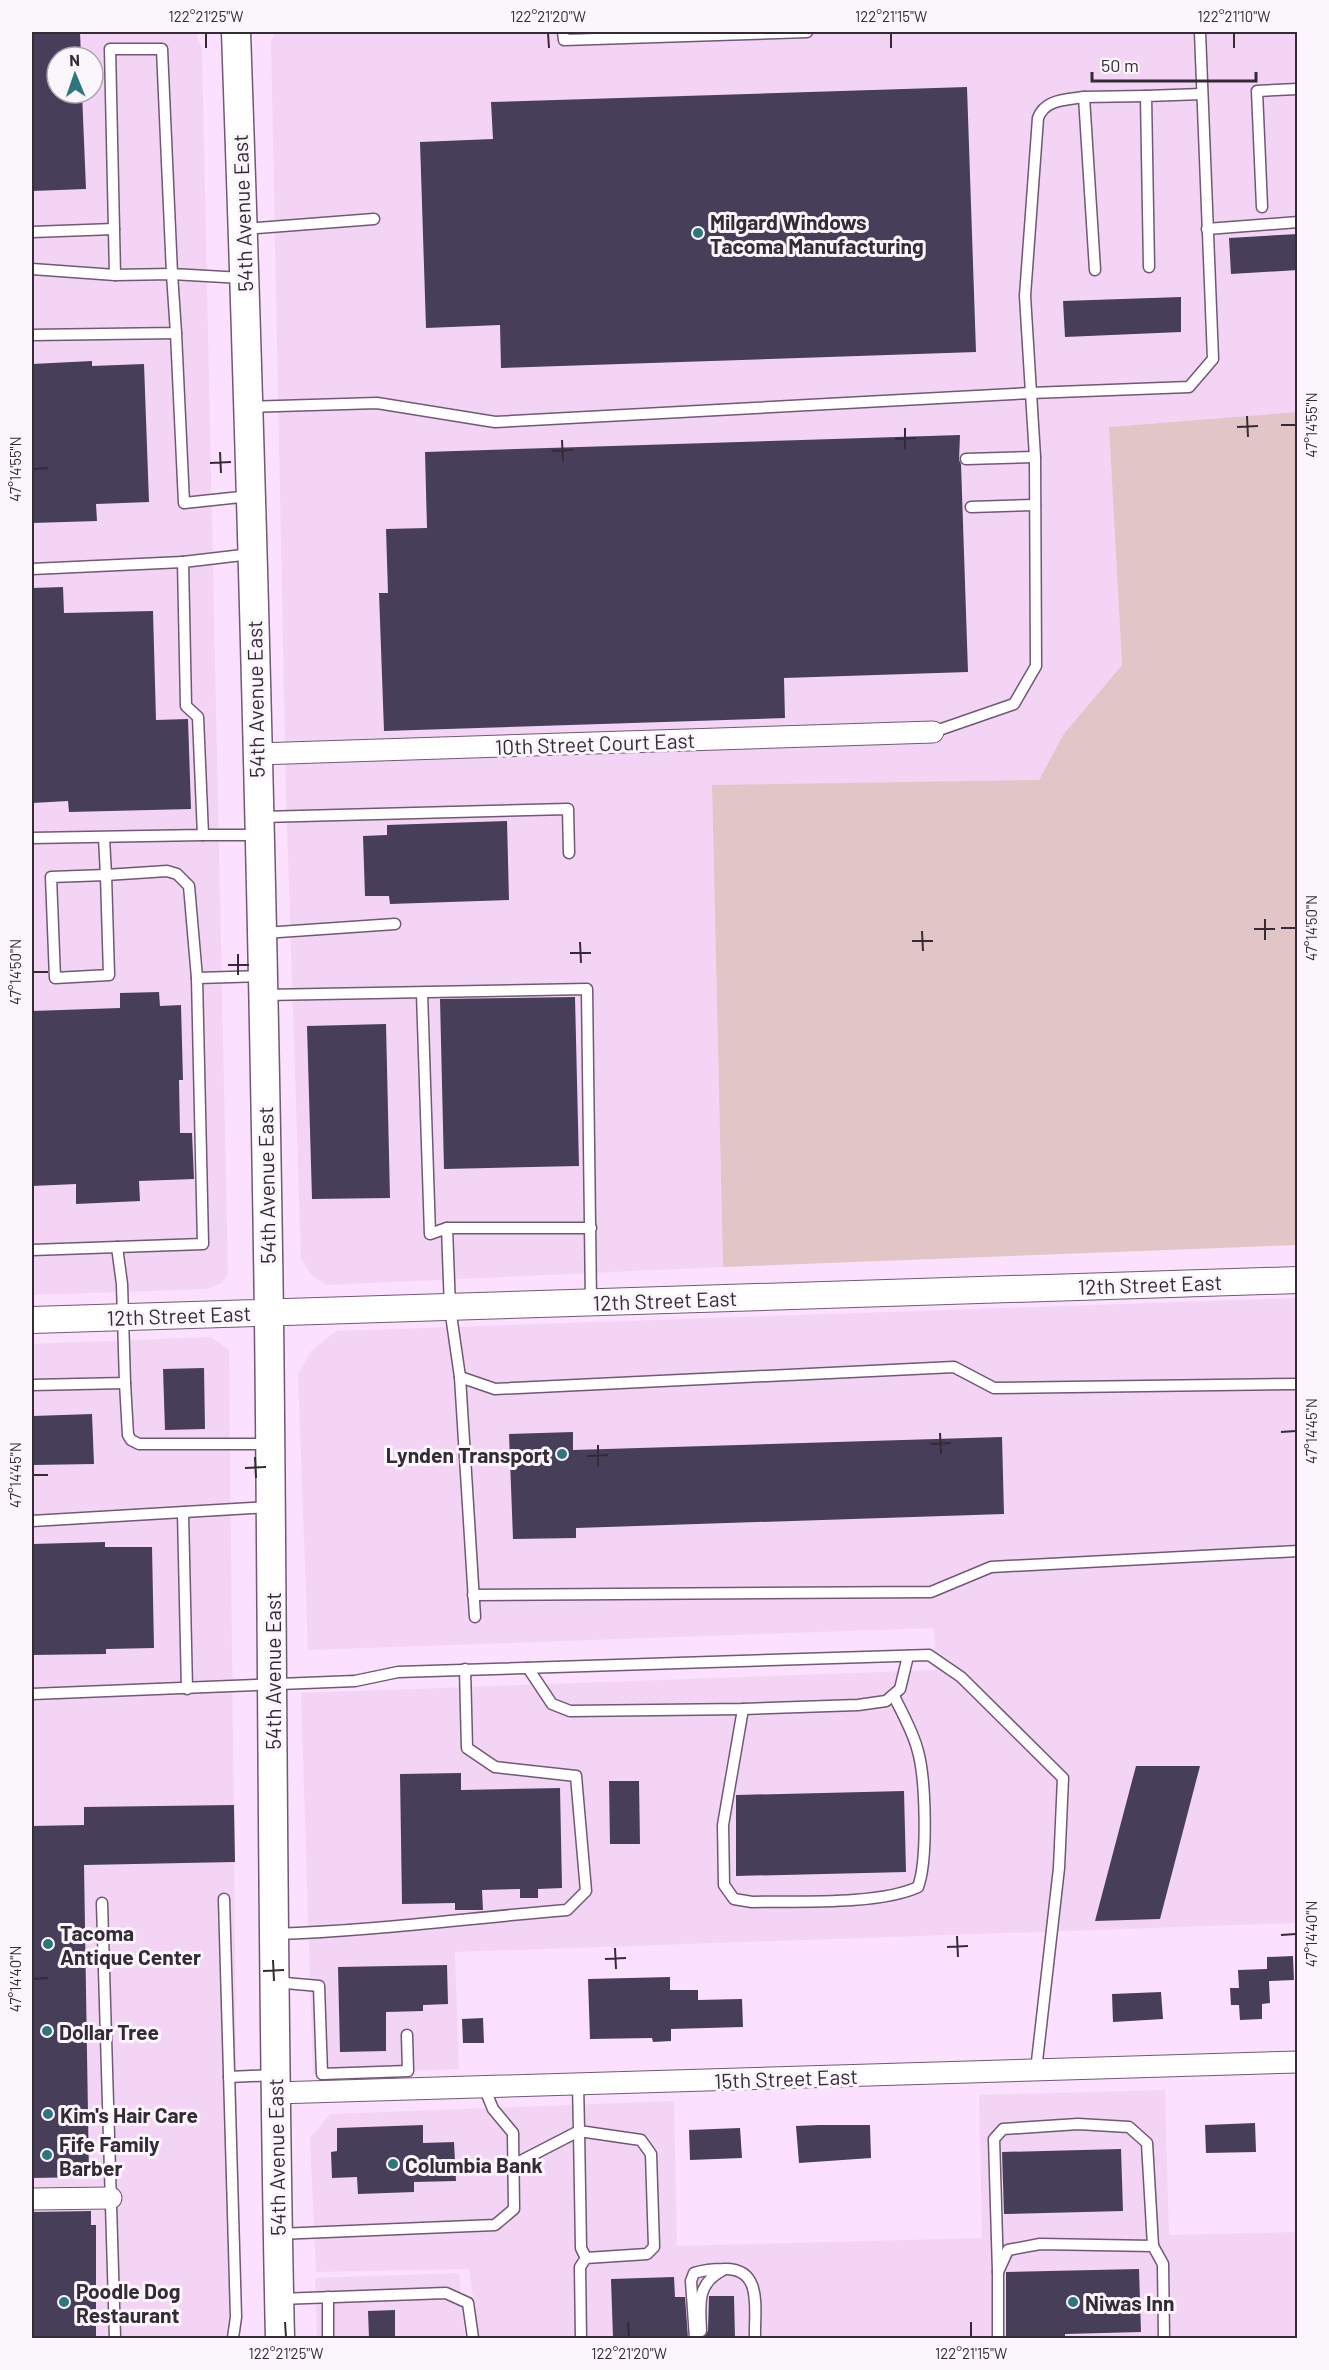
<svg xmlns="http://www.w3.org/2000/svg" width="1329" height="2370" viewBox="0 0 1329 2370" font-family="Barlow,sans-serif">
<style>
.built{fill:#f3d4f5;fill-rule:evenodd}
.green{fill:#e2c5c7}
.building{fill:#473e5a}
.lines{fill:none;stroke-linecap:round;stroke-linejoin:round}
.service-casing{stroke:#705972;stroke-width:13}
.minor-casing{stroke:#705972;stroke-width:23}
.tertiary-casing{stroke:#705972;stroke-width:28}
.secondary-casing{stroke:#705972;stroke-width:31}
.service{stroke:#fff;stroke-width:10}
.minor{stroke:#fff;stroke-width:21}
.tertiary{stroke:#fff;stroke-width:26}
.secondary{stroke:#fff;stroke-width:28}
.ticks{fill:none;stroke:#352b36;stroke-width:2}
.poi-dot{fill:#2d777c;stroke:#fbf6fc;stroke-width:2}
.labels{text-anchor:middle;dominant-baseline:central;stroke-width:6;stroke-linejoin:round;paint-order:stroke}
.street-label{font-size:21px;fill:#352b36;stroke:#fbf6fc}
.poi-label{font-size:21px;font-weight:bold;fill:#352b36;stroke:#fbf6fc;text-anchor:start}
.neatline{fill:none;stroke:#352b36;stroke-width:2}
.ticks-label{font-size:15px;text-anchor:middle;fill:#352b36}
</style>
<rect width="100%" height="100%" fill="#fbe1fd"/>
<g class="built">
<path d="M32,32h164l6,18 26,1224 -6,9 -16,6 -174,6zM57,57h36v36h-36z"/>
<polygon points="275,32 1297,32 1297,412 1109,427 1122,665 1063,735 1039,780 712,786 723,1267 326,1285 311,1275 301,1258 286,796 271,42"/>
<polygon points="1297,1298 1297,1923 455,1952 459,2069 313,2074 301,1693 936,1670 934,1628 308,1650 298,1375 311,1351 336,1331"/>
<polygon points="211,1337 229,1350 239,2338 32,2338 32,1344"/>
<polygon points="1165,2090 1169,2235 1297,2232 1297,2338 479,2338 469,2269 316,2272 310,2138 330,2114 674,2101 677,2246 982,2238 979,2095"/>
<polygon points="459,2273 465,2338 317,2338 315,2278"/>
</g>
<polygon class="green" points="1297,412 1297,1245 723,1267 712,785 1039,780 1063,735 1122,665 1109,427"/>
<g class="building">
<polygon points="32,32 80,32 81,57 57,57 57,93 82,93 86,189 32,191"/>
<polygon points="967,87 976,352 501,368 500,325 426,328 420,142 493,139 491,102"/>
<polygon points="1298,234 1298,270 1231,274 1229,238"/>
<polygon points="1181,297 1181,332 1065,337 1063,301"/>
<polygon points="92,361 92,366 144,364 149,502 96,504 97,521 32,523 32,364"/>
<polygon points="960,435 959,460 961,464 968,672 784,678 785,718 384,731 379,593 388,593 386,529 427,528 425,452"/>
<polygon points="63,587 64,613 153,611 156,720 188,719 191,809 69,812 68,801 32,803 32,588"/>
<polygon points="507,821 509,900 390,904 389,896 365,896 363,836 387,835 387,825"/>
<polygon points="159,992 160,1006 181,1005 183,1080 179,1080 180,1133 192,1133 194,1179 139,1181 140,1201 76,1204 76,1184 32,1186 32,1011 120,1008 120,993"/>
<polygon points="575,997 579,1166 444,1169 440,999"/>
<polygon points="386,1024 390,1198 312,1199 307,1026"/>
<polygon points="204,1368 205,1429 165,1430 163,1369"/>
<polygon points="92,1414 94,1464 32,1465 33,1416"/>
<polygon points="573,1432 573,1450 1002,1437 1004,1514 576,1528 576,1538 513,1539 509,1434"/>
<polygon points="105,1542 105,1547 152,1547 154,1648 106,1649 106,1654 32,1655 32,1544"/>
<polygon points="1136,1766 1200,1766 1160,1919 1095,1921"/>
<polygon points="461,1773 461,1790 560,1788 562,1888 538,1889 538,1898 520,1898 520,1889 482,1890 483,1910 455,1910 455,1903 402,1904 400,1774"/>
<polygon points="609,1781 639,1781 640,1844 610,1844"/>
<polygon points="904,1791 906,1872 736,1876 736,1795"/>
<polygon points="234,1805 235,1862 84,1865 89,2177 32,2178 32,1826 84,1825 84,1807"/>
<polygon points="1293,1956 1294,1980 1269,1981 1270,2003 1262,2004 1262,2019 1240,2020 1239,2005 1231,2005 1230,1988 1239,1988 1238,1970 1267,1969 1267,1957"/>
<polygon points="447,1965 448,2004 423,2005 423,2011 386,2012 386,2051 340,2052 338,1967"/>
<polygon points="670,1977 670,1990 698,1990 698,2000 742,1999 743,2027 671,2029 671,2041 653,2042 652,2038 590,2039 588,1979"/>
<polygon points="1161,1992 1163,2019 1113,2022 1112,1994"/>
<polygon points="483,2018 484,2043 463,2043 462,2019"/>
<polygon points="1255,2123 1256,2152 1206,2153 1205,2125"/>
<polygon points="423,2125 423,2143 454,2142 456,2181 414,2182 414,2192 358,2194 357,2177 332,2178 331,2152 337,2151 337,2128"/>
<polygon points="819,2125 870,2125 871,2158 799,2163 796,2126"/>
<polygon points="740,2128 742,2158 690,2160 689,2130"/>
<polygon points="1121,2149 1123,2211 1004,2214 1002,2152"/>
<polygon points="91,2211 91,2225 96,2225 96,2338 32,2338 32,2212"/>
<polygon points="1139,2269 1141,2332 1065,2334 1065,2338 1006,2336 1006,2272"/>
<polygon points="674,2277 675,2297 685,2297 688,2338 613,2338 611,2279"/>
<polygon points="709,2296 734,2296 735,2338 702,2338 708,2331"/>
<polygon points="395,2310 395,2338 369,2338 368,2311"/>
</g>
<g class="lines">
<defs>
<g id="service">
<polyline points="563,32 564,40 807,32"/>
<path d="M1084,97c-18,3 -39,2 -46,21l-13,178 6,97 158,-6 24,-28 -13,-327"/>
<polyline points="1262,207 1257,91 1298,89"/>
<polyline points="243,229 374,219"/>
<polyline points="1207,229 1298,222"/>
<polyline points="32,232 114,229"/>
<polyline points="1149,267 1146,96 1202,94"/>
<polyline points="32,269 115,275 110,49 162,49 172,274 242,278"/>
<polyline points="1095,270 1084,97 1146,96"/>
<polyline points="176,333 184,503 250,496"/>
<polyline points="32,335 176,333 172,274 115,275"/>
<polyline points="248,407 377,403 495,422 1031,393 1035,457 1036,666 1014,704 933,732"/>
<polyline points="966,459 1035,457"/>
<polyline points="971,507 1035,505"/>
<polyline points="32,569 183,562"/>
<polyline points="262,817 568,809 569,853"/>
<polyline points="203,835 259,835"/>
<polyline points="32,838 203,835 198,717 186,706 183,562 251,554"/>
<polygon points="106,875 109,975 55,978 51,877"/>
<polyline points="264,933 395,924"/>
<polyline points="197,978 262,976"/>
<polyline points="422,993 430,1234 447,1228 591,1228"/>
<polyline points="265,995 587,989 591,1302"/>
<polyline points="447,1228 450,1308 460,1377 475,1617"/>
<polyline points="32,1250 203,1244 197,978 189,886 177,874 167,871 106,875 104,838"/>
<polyline points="460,1377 495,1389 954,1367 994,1388 1298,1384"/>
<polyline points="125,1383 128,1435 131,1440 139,1444 269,1444"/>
<polyline points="32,1385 125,1383 122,1284 117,1247"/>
<polyline points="183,1513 187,1689"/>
<polyline points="32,1521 270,1507"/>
<polyline points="473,1595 931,1592 991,1567 1298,1551"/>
<polyline points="528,1668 552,1704 570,1711 743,1709 858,1705 886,1701 900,1689 908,1656"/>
<polyline points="32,1694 355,1681 398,1672 929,1655 961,1677 1063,1778 1059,1868 1036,2070"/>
<path d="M743,1709l-20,116 1,60 10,14 18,3c44,-1 128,3 166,-15 10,-27 8,-111 -1,-139 -5,-18 -15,-35 -23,-52"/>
<polyline points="224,1899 236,2317 233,2338"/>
<polyline points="102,1903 115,2338"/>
<path d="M275,1934c98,-3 194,-16 292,-24l19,-19 -10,-115 -81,-9 -28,-19 -2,-79"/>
<polyline points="274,1982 319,1986 322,2074 408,2071 407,2035"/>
<polyline points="229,2077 274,2075"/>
<polyline points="513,2165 579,2131 578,2084"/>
<polyline points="278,2234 495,2225 514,2209 513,2133 493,2109 484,2087"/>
<polyline points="998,2272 994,2139 1003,2129 1078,2124 1129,2127 1147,2143 1153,2246"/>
<polyline points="279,2299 446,2293 468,2303 473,2338"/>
<path d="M701,2331c-1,-27 -5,-47 22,-61"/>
<polyline points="328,2338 328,2297"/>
<polyline points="581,2338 580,2267 586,2258 647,2254 654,2247 651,2154 641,2140 579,2131 581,2248 586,2258"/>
<path d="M695,2338l-4,-57 3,-8c10,-3 19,-4 29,-4 41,-2 31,41 32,69"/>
<polyline points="998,2338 998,2272 1008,2250 1040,2244 1153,2246 1163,2264 1164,2338"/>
</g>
<g id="minor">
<polyline points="257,754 933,732"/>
<polyline points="275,2093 1298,2062"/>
<polyline points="32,2199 111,2198"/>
</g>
<polyline id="tertiary" points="32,1320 1298,1280"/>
<path id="secondary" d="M236,32c15,428 27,857 33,1286 4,340 3,680 11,1020"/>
</defs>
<use href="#service" class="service-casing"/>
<use href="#minor" class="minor-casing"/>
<use href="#tertiary" class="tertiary-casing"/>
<use href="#secondary" class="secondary-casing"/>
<use href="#service" class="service"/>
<use href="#minor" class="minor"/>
<use href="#tertiary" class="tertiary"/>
<use href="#secondary" class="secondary"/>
</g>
<path class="ticks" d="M206,33v15M548,33l1,15M891,33v15M1234,33v15M1247,416l1,21M1281,425h15M1237,427l21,-1M905,428v21M895,439l21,-1M562,440l1,21M552,451l21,-1M220,452l1,21M210,463l21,-1M33,469l15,-1M1265,919v21M1281,928h15M1254,929h21M922,931l1,20M912,941h21M580,942l1,21M570,953h21M238,954v21M228,965h21M33,972h15M1281,1432l15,-1M940,1433l1,21M930,1444l21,-1M598,1445v21M587,1456l21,-1M255,1457l1,21M245,1468l21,-1M33,1475h15M1281,1935l15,-1M957,1936l1,21M947,1947l21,-1M615,1948l1,21M605,1959l21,-1M273,1960l1,21M263,1971l21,-1M33,1979l15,-1M285,2322l1,15M628,2322l1,15M971,2322v15"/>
<g class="poi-dot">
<circle cx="698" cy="233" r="6"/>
<circle cx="562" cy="1454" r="6"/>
<circle cx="48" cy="1944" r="6"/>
<circle cx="47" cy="2031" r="6"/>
<circle cx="48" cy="2114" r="6"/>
<circle cx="47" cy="2155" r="6"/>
<circle cx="393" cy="2164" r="6"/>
<circle cx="64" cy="2302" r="6"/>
<circle cx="1073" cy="2302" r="6"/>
</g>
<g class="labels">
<g class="street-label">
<text transform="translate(242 213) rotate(-92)">54th Avenue East</text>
<text transform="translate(255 699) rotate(-91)">54th Avenue East</text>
<text transform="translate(595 743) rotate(-2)">10th Street Court East</text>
<text transform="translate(266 1185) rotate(-91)">54th Avenue East</text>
<text transform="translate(1150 1284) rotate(-2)">12th Street East</text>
<text transform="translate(665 1300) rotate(-2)">12th Street East</text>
<text transform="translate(179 1315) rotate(-2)">12th Street East</text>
<text transform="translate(272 1671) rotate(-90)">54th Avenue East</text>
<text transform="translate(786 2078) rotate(-2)">15th Street East</text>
<text transform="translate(276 2157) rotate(-91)">54th Avenue East</text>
</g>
<g class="poi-label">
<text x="710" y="221">Milgard Windows<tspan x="710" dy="24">Tacoma Manufacturing</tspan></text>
<text x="550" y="1454" text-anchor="end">Lynden Transport</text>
<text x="60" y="1932">Tacoma<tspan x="60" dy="24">Antique Center</tspan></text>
<text x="59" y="2031">Dollar Tree</text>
<text x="60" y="2114">Kim's Hair Care</text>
<text x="59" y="2143">Fife Family<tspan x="59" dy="24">Barber</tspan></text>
<text x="405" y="2164">Columbia Bank</text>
<text x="76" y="2290">Poodle Dog<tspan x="76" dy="24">Restaurant</tspan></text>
<text x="1085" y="2302">Niwas Inn</text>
</g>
</g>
<rect width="1329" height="2370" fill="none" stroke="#fbf6fc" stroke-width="66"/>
<g transform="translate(75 75) rotate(358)"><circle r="28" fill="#fbf6fc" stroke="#aca5ad" stroke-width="1.5"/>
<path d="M0-4.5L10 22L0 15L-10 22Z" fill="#2d777c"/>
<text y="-9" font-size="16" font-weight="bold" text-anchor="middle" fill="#352b36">N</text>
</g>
<path d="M1092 72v9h164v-9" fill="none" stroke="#352b36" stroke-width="3"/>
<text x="1101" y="72" font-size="18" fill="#352b36" stroke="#fbf6fc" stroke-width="4.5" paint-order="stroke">50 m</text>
<rect x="33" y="33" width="1263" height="2304" class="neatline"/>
<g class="ticks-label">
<text x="206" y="22">122°21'25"W</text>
<text x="548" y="22">122°21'20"W</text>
<text x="891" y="22">122°21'15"W</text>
<text x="1234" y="22">122°21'10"W</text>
<text transform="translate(1312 425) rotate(-90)" y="5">47°14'55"N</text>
<text transform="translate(16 469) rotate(-90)" y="5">47°14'55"N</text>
<text transform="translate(1312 928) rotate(-90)" y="5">47°14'50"N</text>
<text transform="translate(16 972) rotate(-90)" y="5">47°14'50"N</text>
<text transform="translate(1312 1431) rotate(-90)" y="5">47°14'45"N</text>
<text transform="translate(16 1475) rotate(-90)" y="5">47°14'45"N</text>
<text transform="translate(1312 1934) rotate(-90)" y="5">47°14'40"N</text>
<text transform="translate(16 1979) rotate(-90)" y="5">47°14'40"N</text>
<text x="286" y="2359">122°21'25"W</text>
<text x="629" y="2359">122°21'20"W</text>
<text x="971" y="2359">122°21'15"W</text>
</g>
</svg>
